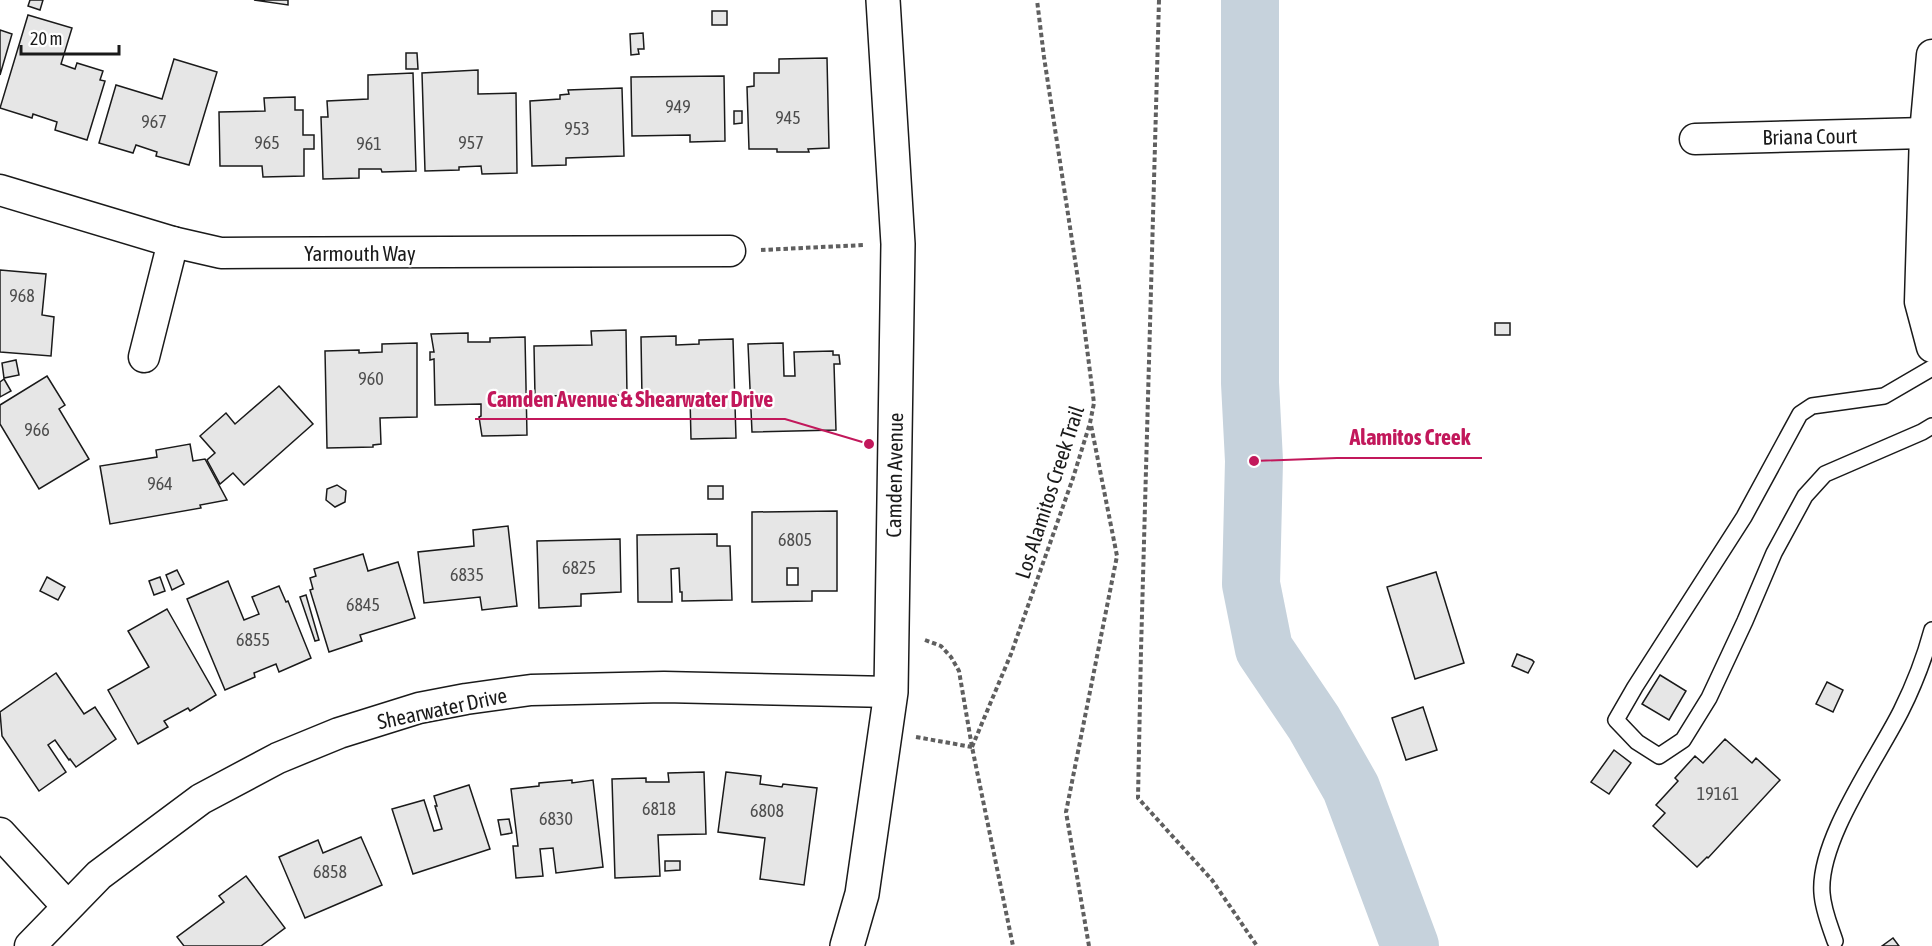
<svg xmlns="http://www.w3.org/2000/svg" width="1932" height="946" viewBox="0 0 1932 946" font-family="'Asap Condensed',sans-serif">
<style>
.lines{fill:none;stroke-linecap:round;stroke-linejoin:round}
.river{stroke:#c6d2dc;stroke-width:58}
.building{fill:#e6e6e6;stroke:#1a1a1a;stroke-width:1.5;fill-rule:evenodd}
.service-casing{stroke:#1a1a1a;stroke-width:18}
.minor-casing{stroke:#1a1a1a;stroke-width:33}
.tertiary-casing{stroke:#1a1a1a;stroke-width:36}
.path{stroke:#5f5f5f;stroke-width:4;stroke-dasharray:4.5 3;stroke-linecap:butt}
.service{stroke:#fff;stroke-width:15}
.minor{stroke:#fff;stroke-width:30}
.tertiary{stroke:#fff;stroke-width:33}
.labels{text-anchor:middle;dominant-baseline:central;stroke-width:4.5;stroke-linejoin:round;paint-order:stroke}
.number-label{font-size:18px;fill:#4d4d4d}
.street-label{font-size:21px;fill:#1a1a1a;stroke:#fff}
.leader{fill:none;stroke:#c2185b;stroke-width:2}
.callout-dot{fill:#c2185b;stroke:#fff;stroke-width:2}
.callout-label{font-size:22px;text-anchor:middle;font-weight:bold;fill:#c2185b;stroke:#fff;stroke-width:4.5;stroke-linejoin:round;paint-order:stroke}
</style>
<rect width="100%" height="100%" fill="#fff"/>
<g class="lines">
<polyline class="river" points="1250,0 1250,383 1254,461 1251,584 1264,649 1314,723 1351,788 1410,946"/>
</g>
<g class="building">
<polygon points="30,0 43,0 40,10 28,6"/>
<polygon points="254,0 288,0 288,5"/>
<rect x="712" y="11" width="15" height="14"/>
<polygon points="28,15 72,28 61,64 75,69 77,63 103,71 100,80 105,81 87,140 55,130 57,122 33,114 32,118 0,108"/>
<polygon points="0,30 12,34 0,75"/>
<polygon points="643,33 644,49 638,49 639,54 631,55 630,34"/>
<polygon points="406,53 417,53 418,69 406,69"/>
<polygon points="827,58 829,148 808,149 809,152 777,152 777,149 749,149 747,87 754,86 754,73 779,73 779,59"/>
<polygon points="174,59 217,72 189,165 156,156 157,152 136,145 133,153 99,143 116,85 162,99"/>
<polygon points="478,70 478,94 516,93 517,173 482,174 481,166 459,167 459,170 425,171 422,73"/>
<polygon points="413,73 416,171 382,172 381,169 359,169 359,178 323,179 321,117 328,117 327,101 368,99 368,75"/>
<polygon points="724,76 725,141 690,142 690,135 632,136 631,77"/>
<polygon points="622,88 624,156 566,158 566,165 532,166 530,101 560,99 560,95 569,94 568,90"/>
<polygon points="295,97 295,110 303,110 303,135 314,135 314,149 304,149 304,176 263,177 262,166 220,166 219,112 265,111 264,98"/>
<polygon points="734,111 742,111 742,123 734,124"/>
<polygon points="0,270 46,274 42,315 54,317 51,356 0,352"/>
<rect x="1495" y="323" width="15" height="12"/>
<polygon points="626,330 627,395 535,396 534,346 592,345 591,331"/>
<polygon points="468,333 468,342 490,342 490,338 525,337 527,435 482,436 479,417 481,416 481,404 435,405 434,359 430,360 430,352 434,352 431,334"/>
<polygon points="676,336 676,345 699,344 699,340 733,339 736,438 691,439 690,397 642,398 641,337"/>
<polygon points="417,343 417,417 380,418 381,444 373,445 373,447 327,448 325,351 359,350 359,353 382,352 382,344"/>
<polygon points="783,343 784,376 795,376 794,352 833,351 833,355 839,355 840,364 834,364 836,430 752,432 748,344"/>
<polygon points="16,360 19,375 4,378 2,363"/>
<polygon points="47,376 65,405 59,409 89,459 39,489 0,424 0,405"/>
<polygon points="4,379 11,391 0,397 0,382"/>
<polygon points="279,386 313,424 244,485 233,473 220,484 207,460 215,453 200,436 226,413 235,424"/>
<polygon points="190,444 193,461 205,459 227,500 200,505 201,508 110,524 100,466 157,457 156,450"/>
<polygon points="337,485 346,491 345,502 335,507 326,500 327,489"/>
<rect x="708" y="486" width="15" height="13"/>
<path d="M837,511v80h-25v10l-60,1v-90zM787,568h11v17h-11z"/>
<polygon points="508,526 517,606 482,610 480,597 424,603 418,552 474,546 473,530"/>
<polygon points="717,534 717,546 730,546 732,600 682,601 682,592 680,592 679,568 671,569 672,602 638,602 637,535"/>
<polygon points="620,539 621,592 581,594 581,606 539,608 537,541"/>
<polygon points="363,554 368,571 398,562 415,618 360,635 362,641 329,652 310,590 313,589 310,578 316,576 314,569"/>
<polygon points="177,570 184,584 172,590 166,575"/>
<polygon points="1436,572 1464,663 1415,679 1387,587"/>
<polygon points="47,577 65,587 58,600 40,591"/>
<polygon points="160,577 165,591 154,595 149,581"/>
<polygon points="228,581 244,620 259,614 252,597 279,586 286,602 288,601 311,658 279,672 276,664 254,673 255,677 225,690 187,599"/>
<polygon points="306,595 319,640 315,641 300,597"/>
<polygon points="167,609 216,695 190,711 188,708 164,721 168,727 138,744 108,690 149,667 128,631"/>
<polygon points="1517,654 1532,660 1534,662 1528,673 1512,666"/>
<polygon points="56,673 84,714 95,707 116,739 76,767 70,759 69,760 55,740 48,745 66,772 39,791 2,736 0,712"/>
<polygon points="1660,675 1686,691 1669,720 1642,704"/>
<polygon points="1827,682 1843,690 1833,712 1816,704"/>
<polygon points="1423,707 1437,750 1406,760 1392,718"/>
<polygon points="1725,739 1752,763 1756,758 1780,780 1708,858 1707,857 1697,867 1653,826 1665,813 1656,805 1678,781 1675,778 1695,756 1703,763"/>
<polygon points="1614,750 1631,763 1609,794 1591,782"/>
<polygon points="704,772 706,834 658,835 660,876 615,878 612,779 646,778 646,782 669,782 668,773"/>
<polygon points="726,772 761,776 760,784 782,787 783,784 817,788 804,885 760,879 765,838 718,832"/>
<polygon points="572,780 572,783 593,780 603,867 556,873 553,848 540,849 543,876 516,878 513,846 518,846 511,789 539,786 539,783"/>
<polygon points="469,785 490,849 413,874 392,809 424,800 434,831 442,829 435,806 437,806 434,796"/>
<polygon points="509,819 512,833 501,835 498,820"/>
<polygon points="361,837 382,885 305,918 279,857 318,840 323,853"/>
<polygon points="665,861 680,861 680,870 665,871"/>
<polygon points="246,876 285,928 261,946 184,946 177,937 224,902 219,896"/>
<polygon points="1893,938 1899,946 1882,946"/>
</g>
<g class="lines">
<defs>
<g id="service">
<polyline points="1932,368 1884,396 1812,406 1800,414 1744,517 1635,687 1616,720 1637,742 1659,756 1683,740 1709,698 1745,621 1774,553 1805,496 1825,474 1922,432 1932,426"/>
<path d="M1835,941c-5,-15 -12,-31 -13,-48 -4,-53 55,-134 79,-182 12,-24 24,-55 31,-81"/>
</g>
<g id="minor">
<polyline points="1932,55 1925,133 1920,302 1932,347"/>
<polyline points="1695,139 1925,133"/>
<polyline points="0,190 173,242 221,253 730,251"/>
<polyline points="144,357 173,242"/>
<polyline points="0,833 67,906"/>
<polyline points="30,946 99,875 201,799 278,758 339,733 419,708 466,699 531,690 664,687 891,692"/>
</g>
<polyline id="tertiary" points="847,946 862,894 891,692 898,244 883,0"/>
</defs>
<use href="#service" class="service-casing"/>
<use href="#minor" class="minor-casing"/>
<use href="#tertiary" class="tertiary-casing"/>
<g class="path">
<polyline points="1159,0 1141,650 1138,798 1212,880 1257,946"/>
<polyline points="761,250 864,245"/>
<polyline points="925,640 941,646 951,657 959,671 972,747 1013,946"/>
<polyline points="916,737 972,747"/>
<polyline points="972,747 1011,654 1073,478 1090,423 1094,403 1079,286 1044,57 1037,0"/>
<polyline points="1089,946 1066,812 1117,556 1091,425"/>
</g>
<use href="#service" class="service"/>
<use href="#minor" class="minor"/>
<use href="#tertiary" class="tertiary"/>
</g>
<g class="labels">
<g class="number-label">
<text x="678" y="106">949</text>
<text x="788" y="117">945</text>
<text x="154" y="121">967</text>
<text x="577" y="128">953</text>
<text x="267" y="142">965</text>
<text x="471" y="142">957</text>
<text x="369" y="143">961</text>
<text x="22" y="295">968</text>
<text x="371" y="378">960</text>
<text x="37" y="429">966</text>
<text x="160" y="483">964</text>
<text x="795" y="539">6805</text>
<text x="579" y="567">6825</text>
<text x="467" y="574">6835</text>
<text x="363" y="604">6845</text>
<text x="253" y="639">6855</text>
<text x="1718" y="793">19161</text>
<text x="659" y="808">6818</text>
<text x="767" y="810">6808</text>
<text x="556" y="818">6830</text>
<text x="330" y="871">6858</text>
</g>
<g class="street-label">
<text transform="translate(1810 136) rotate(-1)">Briana Court</text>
<text x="360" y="253">Yarmouth Way</text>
<text transform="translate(894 475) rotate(-89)">Camden Avenue</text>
<text transform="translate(1049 492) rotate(-72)">Los Alamitos Creek Trail</text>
<text transform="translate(442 708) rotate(-12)">Shearwater Drive</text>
</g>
</g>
<path class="leader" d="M869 444L785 419H475M1254 461L1337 458H1482"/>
<g class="callout-dot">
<circle cx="869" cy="444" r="6"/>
<circle cx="1254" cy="461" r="6"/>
</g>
<g class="callout-label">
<text x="630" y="407">Camden Avenue &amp; Shearwater Drive</text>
<text x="1410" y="445">Alamitos Creek</text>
</g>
<path d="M21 45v9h98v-9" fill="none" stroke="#1a1a1a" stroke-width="3"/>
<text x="30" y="45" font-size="18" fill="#1a1a1a" stroke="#ffffff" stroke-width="4.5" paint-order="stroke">20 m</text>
</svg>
